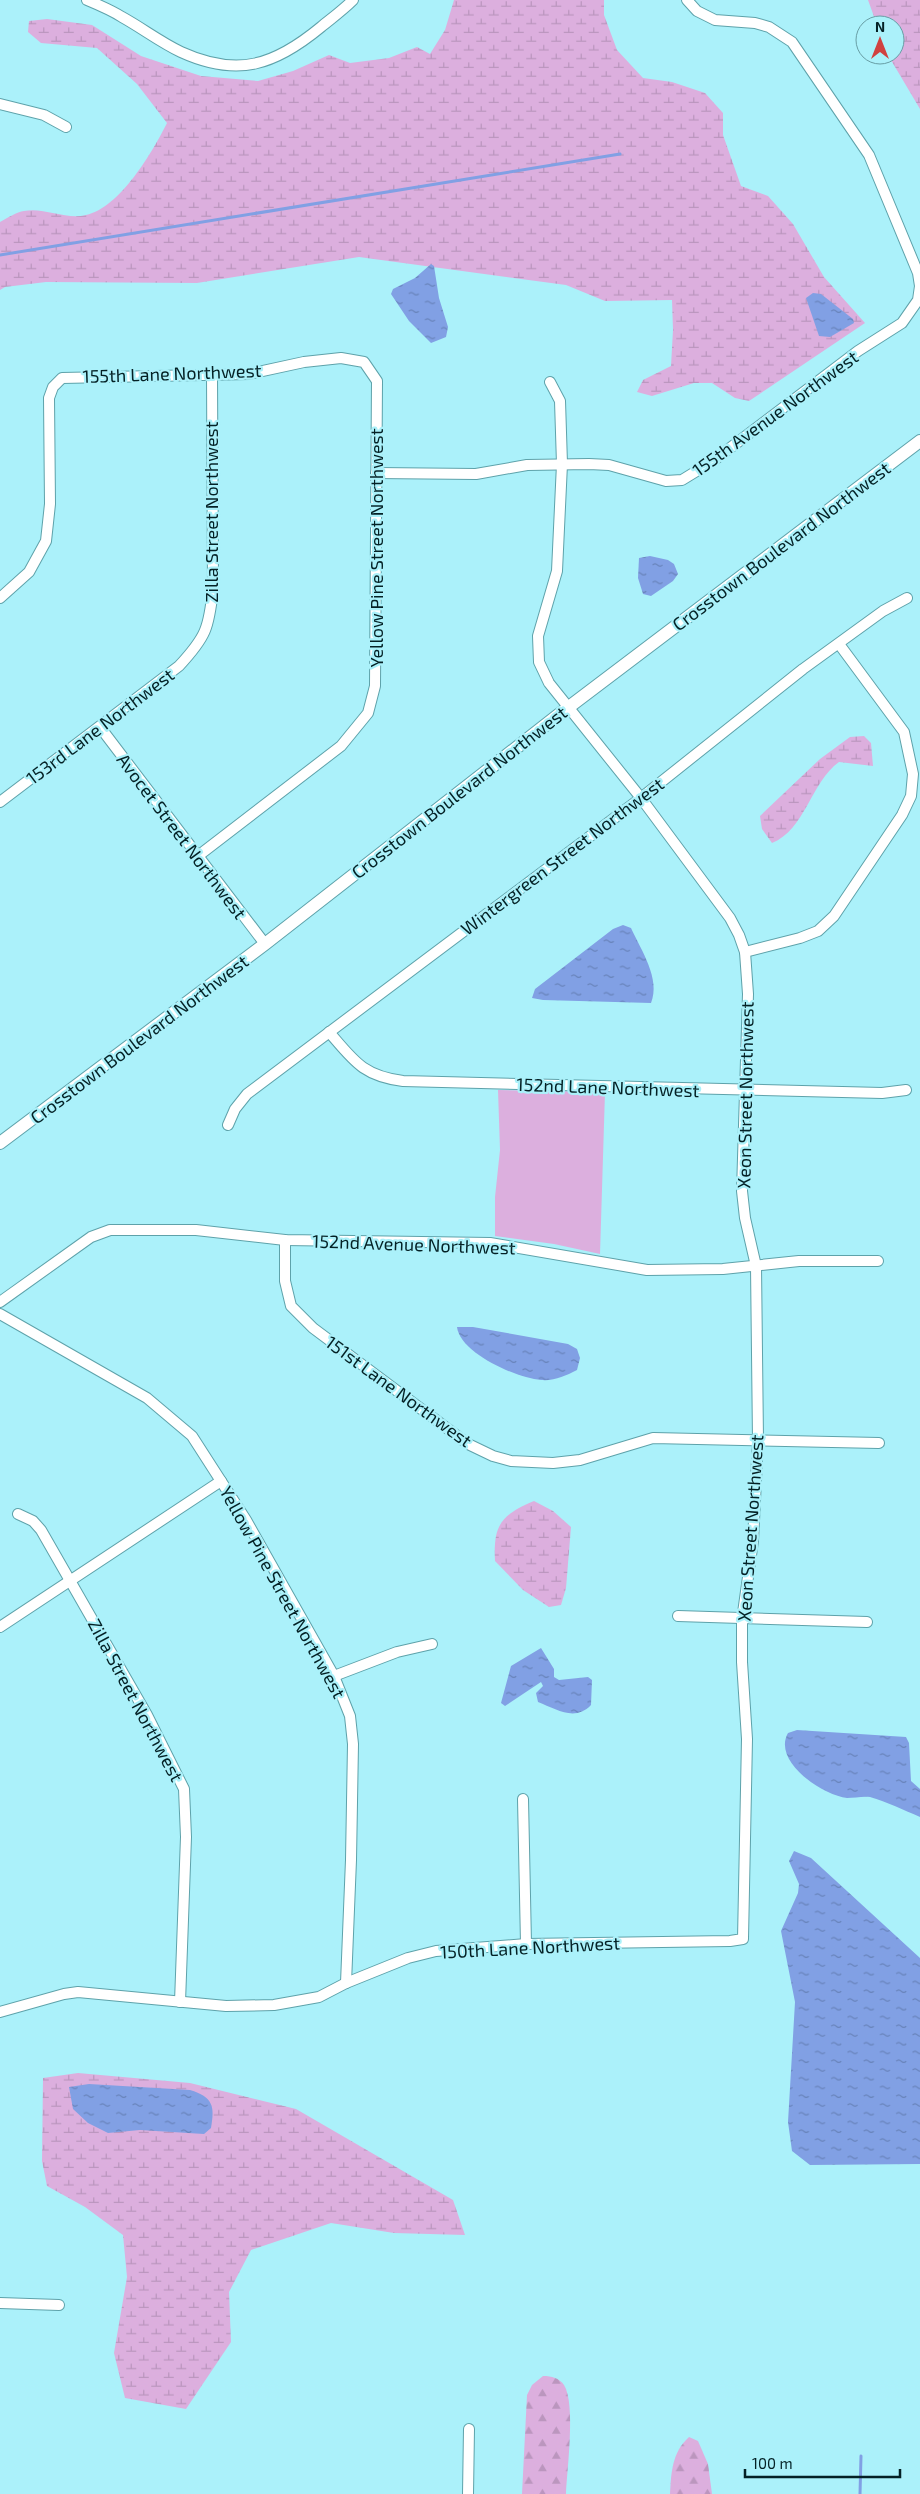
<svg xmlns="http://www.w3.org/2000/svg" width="920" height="2494" viewBox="0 0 920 2494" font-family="'Exo 2',sans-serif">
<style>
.forest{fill:url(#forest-firs)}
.wetland{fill:url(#wetland-marsh)}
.park{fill:#dcafde}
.water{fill:url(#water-ripples)}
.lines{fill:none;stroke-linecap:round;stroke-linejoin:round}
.stream{stroke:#81a0e4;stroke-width:3}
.minor-casing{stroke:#5ea2aa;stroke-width:12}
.tertiary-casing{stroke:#5ea2aa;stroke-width:14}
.minor{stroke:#fff;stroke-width:10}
.tertiary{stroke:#fff;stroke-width:12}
.labels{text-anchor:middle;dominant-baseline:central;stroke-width:4.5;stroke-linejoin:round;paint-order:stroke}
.street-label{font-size:18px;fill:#042125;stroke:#abf1fa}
</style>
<defs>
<pattern id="forest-firs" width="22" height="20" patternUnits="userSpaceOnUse" patternTransform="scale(1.25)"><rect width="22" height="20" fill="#dcafde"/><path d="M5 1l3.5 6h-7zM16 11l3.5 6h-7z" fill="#bb96be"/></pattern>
<pattern id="wetland-marsh" width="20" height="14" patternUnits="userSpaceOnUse" patternTransform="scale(1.25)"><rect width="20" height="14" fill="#dcafde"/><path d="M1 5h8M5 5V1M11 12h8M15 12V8" fill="none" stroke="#bb96be"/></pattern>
<pattern id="water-ripples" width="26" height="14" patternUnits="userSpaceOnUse" patternTransform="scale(1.25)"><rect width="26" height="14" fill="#81a0e4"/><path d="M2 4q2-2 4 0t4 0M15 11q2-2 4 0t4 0" fill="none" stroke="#6782b9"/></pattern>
</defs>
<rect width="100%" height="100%" fill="#abf1fa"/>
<g class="forest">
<path d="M543,2376c9,0 16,2 21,9 12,19 3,85 2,109h-44l5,-99 5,-10z"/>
<path d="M689,2437l9,4 10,23 4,30h-42c1,-21 2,-42 19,-57z"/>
</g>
<g class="wetland">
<path d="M454,0h150v15l13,35 26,28 29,4 33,11 18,20v22l18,51 27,10 25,28 31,53 41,46 -116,78 -14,-3 -23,-15h-18l-42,13 -15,-4 6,-12 28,-14 2,-36 -1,-30 -67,1 -39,-16 -207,-28 -162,26 -151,-1 -41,5 -5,3v-68c7,-4 17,-10 24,-11 20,-4 42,9 62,4 34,-7 67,-64 81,-92l-30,-39 -40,-36 -56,-5 -13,-11 1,-11 18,-2 45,6 49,31 60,20 57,5 35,-10 36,-16 21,8 39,-5 28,-11 13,7 15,-24z"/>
<polygon points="868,0 920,0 920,109 888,55 895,55 895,25 877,25"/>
<path d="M864,736l7,7 2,23 -34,-4c-28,20 -34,68 -67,81l-10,-14 -2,-13 60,-57 30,-22z"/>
<path d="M534,1501l19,10 18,16 -5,61 -5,17 -12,2 -26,-17 -28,-29c-2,-36 6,-46 39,-60z"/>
<polygon points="78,2073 190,2083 296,2109 453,2200 465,2235 394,2233 331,2223 251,2250 229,2292 231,2342 186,2409 125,2398 114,2353 127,2277 123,2235 85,2207 47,2186 42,2161 43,2078"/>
</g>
<polygon class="park" points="498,1090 605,1092 600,1254 554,1244 495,1236 495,1197 500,1150"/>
<g class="water">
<polygon points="431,264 434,266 439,298 448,327 446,337 431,343 409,321 391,294 393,289 415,278"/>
<polygon points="813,293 821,294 853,319 854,323 830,337 819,336 806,298"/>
<polygon points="650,556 668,560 674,564 678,574 673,581 651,596 643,594 638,578 639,558"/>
<path d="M623,925l8,3c10,22 30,51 20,75l-108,-3 -11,-2 3,-9 78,-60z"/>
<path d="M457,1327h16l95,17 9,5 3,9 -3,12c-12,6 -22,11 -36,10 -25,-2 -81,-27 -84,-53z"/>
<path d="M541,1648l13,21v8l5,3 29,-3 4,3 -1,25c-16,17 -35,4 -53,-3l-2,-9 7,-7 -2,-4 -36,24 -4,-3 10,-37z"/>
<path d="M797,1730l109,7 3,6 2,38 9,8v28c-16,-7 -33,-15 -50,-20 -7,-1 -16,1 -23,1 -25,-3 -75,-37 -59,-65z"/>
<polygon points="794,1851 811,1858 920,1958 920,2164 810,2165 792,2151 788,2122 795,2002 781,1931 798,1893 799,1884 789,1861"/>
<path d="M89,2084l101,6c23,7 25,16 21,38l-7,6 -64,-4 -32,3 -20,-10 -15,-14 -4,-22z"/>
</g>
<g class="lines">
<g class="stream">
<polyline points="0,255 620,154"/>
<polyline points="860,2494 861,2456"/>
</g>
<defs>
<g id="minor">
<path d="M87,0c12,5 24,10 35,17 20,11 38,25 59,35 57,26 94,13 140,-25 11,-9 22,-17 32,-27"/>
<polyline points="0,104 44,115 66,127"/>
<polyline points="376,473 476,474 527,465 589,464 609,465 666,481 682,480 713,461 858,351 902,323 918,300 920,286 918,273 869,155 792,42 769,27 755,23 715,20 697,11 687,0"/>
<polyline points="0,598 29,572 46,541 50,504 49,398 53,387 62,378 249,374 304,362 341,358 364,362 377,381 375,686 368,713 341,746 198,856"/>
<polyline points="100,727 265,944"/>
<path d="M0,802l179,-136c27,-29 30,-38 34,-77l-1,-215"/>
<polyline points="745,952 800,938 818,931 834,916 902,815 911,796 913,774 904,732 839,644"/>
<path d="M329,1032c25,29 34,44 74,49l479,12 24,-3"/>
<polyline points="228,1125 235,1109 247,1094 641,798 803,669 883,611 907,598"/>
<polyline points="285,1240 285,1281 291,1306 313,1328 468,1444 493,1456 511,1461 553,1463 580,1460 653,1438 879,1443"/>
<polyline points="0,1302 91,1237 110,1230 196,1230 285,1240 490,1243 647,1270 723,1269 799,1261 878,1261"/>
<polyline points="0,1314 147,1398 192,1436 246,1520 334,1676 350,1716 353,1744 351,1860 346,1983"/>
<polyline points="18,1514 33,1521 41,1530 147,1715 184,1789 186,1837 180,2002"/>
<polyline points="678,1616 867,1622"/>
<polyline points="0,1627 221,1481"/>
<polyline points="334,1676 397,1652 432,1644"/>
<polyline points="523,1799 526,1944"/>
<polyline points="0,2012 64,1994 78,1992 226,2006 274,2005 319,1997 346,1983 408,1958 436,1951 526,1944 730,1941 743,1939 747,1739 742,1662 742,1620 753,1541 758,1440 756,1266 745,1218 742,1191 748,994 745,952 739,935 730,918 641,798 549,683 539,662 538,636 557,571 562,464 560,401 550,382"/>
<polyline points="0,2303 59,2305"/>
<polyline points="468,2494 469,2429"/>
</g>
<polyline id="tertiary" points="0,1143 265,944 557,716 920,441"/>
</defs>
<use href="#minor" class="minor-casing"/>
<use href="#tertiary" class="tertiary-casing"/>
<use href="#minor" class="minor"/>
<use href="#tertiary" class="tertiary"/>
</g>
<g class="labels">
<g class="street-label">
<text transform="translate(172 373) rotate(-2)">155th Lane Northwest</text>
<text transform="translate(775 413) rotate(-36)">155th Avenue Northwest</text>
<text transform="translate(211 512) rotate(-90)">Zilla Street Northwest</text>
<text transform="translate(781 546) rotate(-37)">Crosstown Boulevard Northwest</text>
<text transform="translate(376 548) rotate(-90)">Yellow Pine Street Northwest</text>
<text transform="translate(100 726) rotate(-37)">153rd Lane Northwest</text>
<text transform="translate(459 792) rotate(-38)">Crosstown Boulevard Northwest</text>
<text transform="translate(182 836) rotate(53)">Avocet Street Northwest</text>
<text transform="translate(562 856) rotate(-37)">Wintergreen Street Northwest</text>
<text transform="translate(139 1039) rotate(-37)">Crosstown Boulevard Northwest</text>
<text transform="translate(608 1087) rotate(2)">152nd Lane Northwest</text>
<text transform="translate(745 1095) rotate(-89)">Xeon Street Northwest</text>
<text transform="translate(414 1244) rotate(2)">152nd Avenue Northwest</text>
<text transform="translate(399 1391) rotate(36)">151st Lane Northwest</text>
<text transform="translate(750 1528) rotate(-86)">Xeon Street Northwest</text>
<text transform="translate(283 1592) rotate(61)">Yellow Pine Street Northwest</text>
<text transform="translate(136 1700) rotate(62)">Zilla Street Northwest</text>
<text transform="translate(530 1947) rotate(-3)">150th Lane Northwest</text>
</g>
</g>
<g transform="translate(880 40)"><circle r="24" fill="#abf1fa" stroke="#689ea5"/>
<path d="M0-4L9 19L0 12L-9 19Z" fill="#d04140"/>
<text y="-8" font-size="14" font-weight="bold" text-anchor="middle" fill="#042125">N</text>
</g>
<path d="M745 2469v8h155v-8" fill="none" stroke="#042125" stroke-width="2.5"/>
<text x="752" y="2469" font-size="15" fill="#042125" stroke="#abf1fa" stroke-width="4" paint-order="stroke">100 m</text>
</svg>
